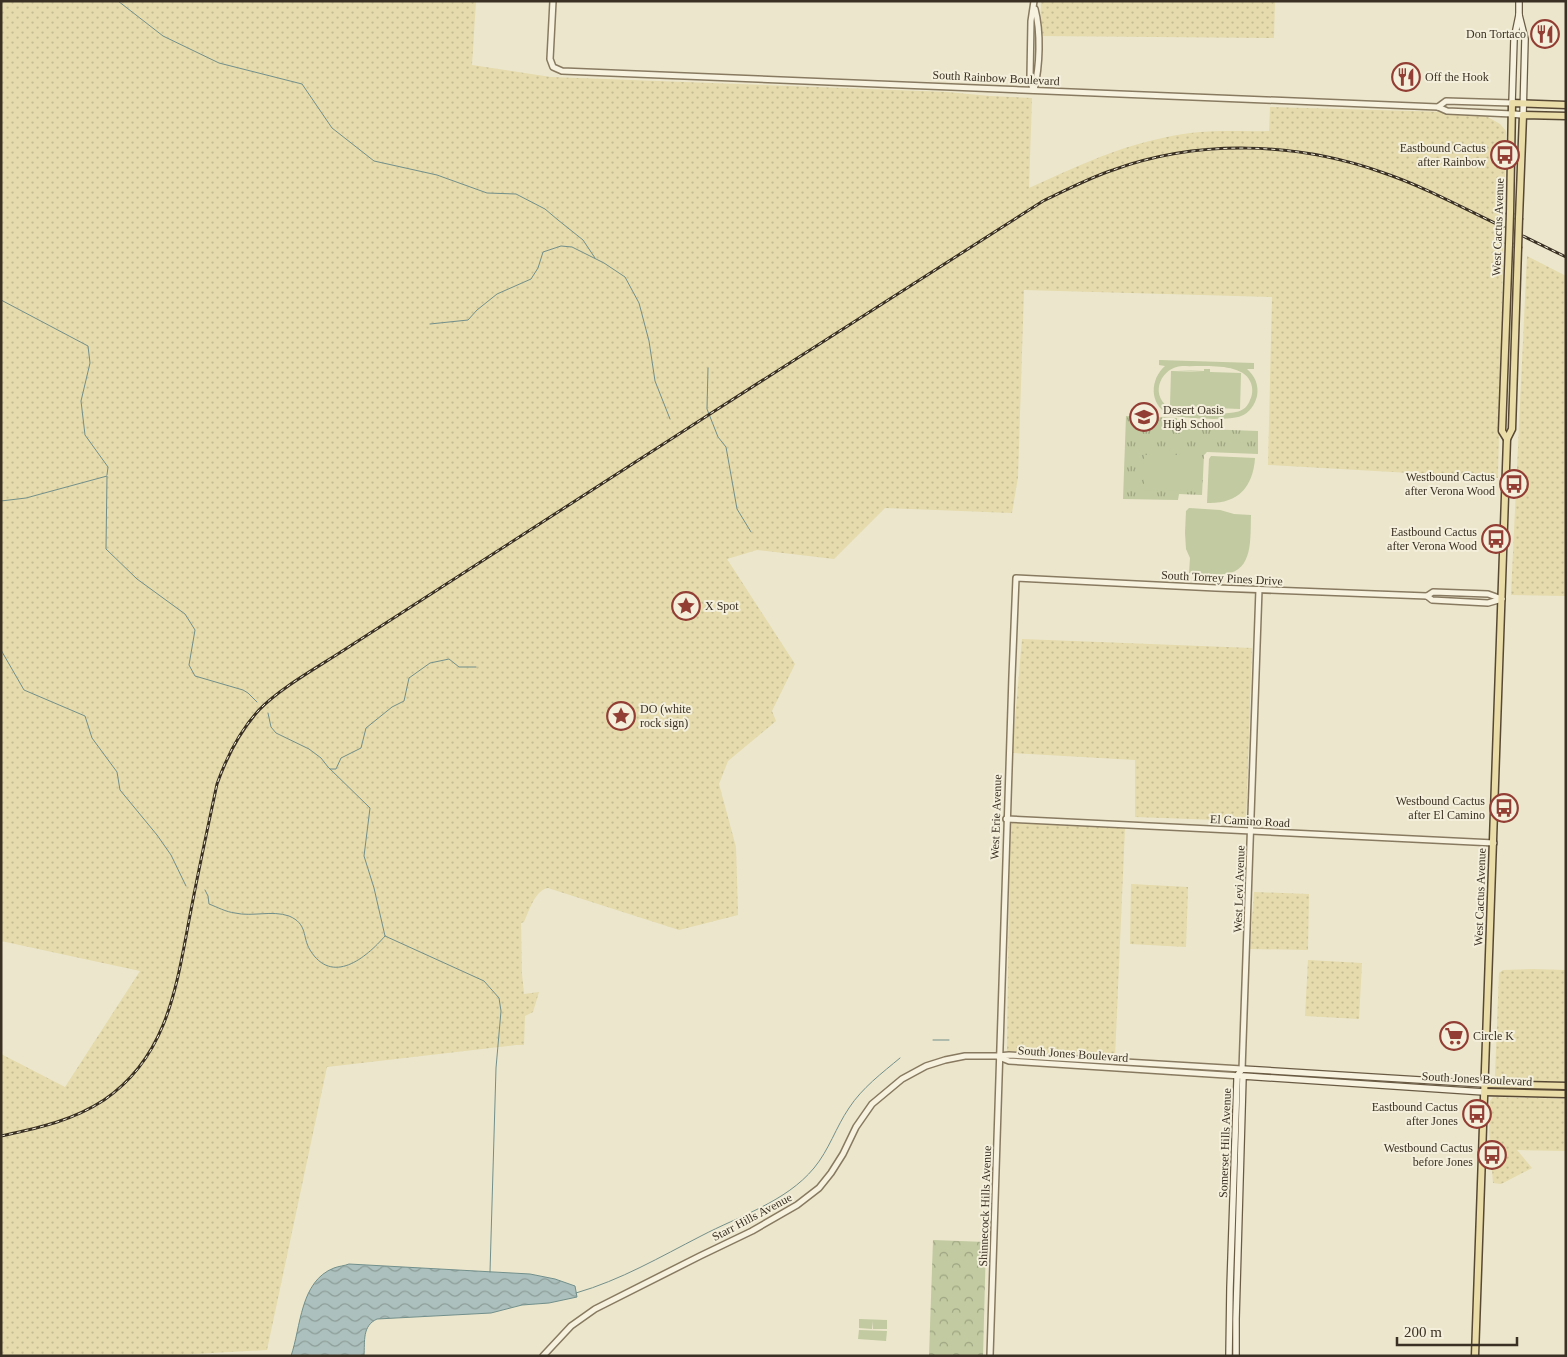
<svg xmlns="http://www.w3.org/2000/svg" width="1567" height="1357" viewBox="0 0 1567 1357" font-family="'Times New Roman',serif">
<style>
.grass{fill:url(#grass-tufts)}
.sand{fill:url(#sand-dots)}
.park{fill:url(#park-crowns)}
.pitch{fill:#c1caa0;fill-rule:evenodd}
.water{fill:url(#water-waves);stroke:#728f8b}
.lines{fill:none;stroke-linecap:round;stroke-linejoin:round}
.stream{stroke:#728f8b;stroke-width:1}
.tertiary-casing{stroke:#887a61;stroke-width:8}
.secondary-casing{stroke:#6a5b44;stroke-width:8}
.primary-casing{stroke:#574834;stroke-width:9}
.tertiary{stroke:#f7f2df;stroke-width:5}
.secondary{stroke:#f7f2df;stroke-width:5.5}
.primary{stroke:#ebdda8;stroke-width:6}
.rail-casing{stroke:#3a3023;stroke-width:3}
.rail{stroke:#f4efdb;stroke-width:1;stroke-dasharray:4;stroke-linecap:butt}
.primary-bridge-casing{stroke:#574834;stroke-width:9;stroke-linecap:butt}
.primary-bridge{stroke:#ebdda8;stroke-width:6}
.labels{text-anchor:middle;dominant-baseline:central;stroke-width:4;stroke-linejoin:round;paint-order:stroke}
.poi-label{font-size:12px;fill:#3a3023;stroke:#f4efdb;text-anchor:end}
.street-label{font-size:12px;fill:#3a3023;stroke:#f4efdb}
</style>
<defs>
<pattern id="grass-tufts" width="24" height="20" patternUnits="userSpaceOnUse" patternTransform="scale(1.25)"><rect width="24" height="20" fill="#c1caa0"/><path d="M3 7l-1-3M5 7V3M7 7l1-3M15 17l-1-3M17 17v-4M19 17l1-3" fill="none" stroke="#9ea482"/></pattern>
<pattern id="sand-dots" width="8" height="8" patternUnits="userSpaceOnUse" patternTransform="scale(1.25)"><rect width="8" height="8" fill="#e5dbac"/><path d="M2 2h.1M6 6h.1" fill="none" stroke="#c5bc94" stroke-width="1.8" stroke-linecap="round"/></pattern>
<pattern id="park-crowns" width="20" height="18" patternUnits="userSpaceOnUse" patternTransform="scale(1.25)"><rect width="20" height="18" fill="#c1caa0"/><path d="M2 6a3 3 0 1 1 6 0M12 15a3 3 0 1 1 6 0" fill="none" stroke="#9ea482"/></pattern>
<pattern id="water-waves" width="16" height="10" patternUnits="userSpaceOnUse" patternTransform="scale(1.25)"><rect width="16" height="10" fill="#acc1bd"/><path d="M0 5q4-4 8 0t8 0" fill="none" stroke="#8d9d99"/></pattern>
</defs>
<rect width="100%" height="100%" fill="#ece6cc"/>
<polygon class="grass" points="1126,416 1177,418 1177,428 1258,431 1258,454 1207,452 1204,455 1202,495 1179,494 1178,500 1123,499"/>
<g class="sand">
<path d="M1,1h475l-4,64 79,12 396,15 43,4 42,2 -3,90c57,-26 108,-50 171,-56 23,-2 46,0 69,-1l1,-24 211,6 19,11 6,7 -8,347 -230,-13 4,-168 -248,-7 -6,187 -6,36 -127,-5 -51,51 -77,-9 -30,9 68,105 -23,47 4,10 -48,40 -9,23 17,63 2,68 -59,15 -131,-42c-13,2 -19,23 -24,34l-3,1 1,51 2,20 15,-2 -6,20 -8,4 -1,29h-8l-189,22 -60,283 -108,6h-158v-302l64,33 75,-116 -139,-30z"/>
<polygon points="1041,1 1275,1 1274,38 1040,36"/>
<polygon points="1527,256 1566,276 1566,596 1511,595"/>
<polygon points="1022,639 1252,648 1246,821 1135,817 1135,760 1012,753"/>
<polygon points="1010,821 1125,828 1115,1057 1007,1051"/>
<polygon points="1131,884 1188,887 1186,947 1130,944"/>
<polygon points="1254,892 1309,894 1308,950 1250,949"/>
<polygon points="1308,960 1362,963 1359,1019 1305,1016"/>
<polygon points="1532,969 1566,970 1566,1082 1500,1080 1495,1076 1499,973 1503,970"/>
<polygon points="1493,1097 1566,1099 1566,1151 1517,1150 1532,1168 1505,1182 1501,1184 1493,1183 1489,1131 1490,1101"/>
</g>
<polygon class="park" points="933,1240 986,1242 983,1356 929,1356"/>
<g class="pitch">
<path d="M1159,360l95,3v6h-7c8,7 12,16 10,27 -2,9 -8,17 -16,20 -10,5 -63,3 -73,-2 -19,-10 -18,-35 -3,-48l-6,-1zM1182,366c19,1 59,-4 68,15 3,6 3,13 0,19 -2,6 -7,11 -14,12 -9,3 -60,1 -68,-5 -19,-14 -6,-40 14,-41z"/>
<polygon points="1204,369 1210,369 1210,372 1241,373 1240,409 1170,406 1171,371 1204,372 1177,370 1204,371"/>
<polygon points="1144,455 1197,455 1197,491 1144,490"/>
<path d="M1211,456l44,2c-2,30 -18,46 -48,45l2,-44z"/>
<path d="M1189,508l31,2 14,4 17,1c-1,22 3,56 -26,59 -11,2 -24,0 -36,-1l1,-15 -4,-9 -1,-16 1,-22z"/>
<polygon points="859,1319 887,1320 887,1329 873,1329 873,1321 872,1329 859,1328"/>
<polygon points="859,1330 887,1331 886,1341 858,1339"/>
</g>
<path class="water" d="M349,1264l181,10 25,5 20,7 2,11 -28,6 -27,2 -31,8 -114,6c-15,7 -12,22 -13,37h-73c10,-29 9,-75 43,-88 5,-2 10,-2 15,-4z"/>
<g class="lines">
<g class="stream">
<polyline points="118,1 163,36 219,63 302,84 332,128 374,161 437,175 487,193 516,194 545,209 558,220 583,240 595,258"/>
<polyline points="1,300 88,346 90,363 81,401 85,435 108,467 107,475"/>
<polyline points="430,324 468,320 477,310 497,294 531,279 538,268 543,252 561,246 572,247 604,263 625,277 639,303 649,341 655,381 670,419"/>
<polyline points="708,368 707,409 718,437 726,447 737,509 751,532"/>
<polyline points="1,501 26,498 107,476 106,549 137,579 185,614 195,630 189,665 195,676 243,690 248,693 257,702"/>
<polyline points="1,650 24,690 85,716 92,738 117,772 120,790 157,835 171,855 186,886"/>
<polyline points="268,713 271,727 276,733 309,749 321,758 328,767 370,808 364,856 374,888 385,936 484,981 499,998 501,1011 496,1068 490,1272"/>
<polyline points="330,769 336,769 341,758 361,748 366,728 392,707 404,701 409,678 430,663 449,659 459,667 476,667"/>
<path d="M205,890l3,6 1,8c8,3 17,8 26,9 17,4 37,-3 54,3 19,8 13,21 21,34 22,36 56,8 75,-14"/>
<polyline points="933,1040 949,1040"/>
<path d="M576,1293c45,-13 84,-36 125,-57 38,-20 85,-34 113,-68 15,-18 22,-41 35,-60 13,-20 33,-35 51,-50"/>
</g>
<defs>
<g id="tertiary">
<polyline points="553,1 550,59 553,67 562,71 1438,107 1447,111 1512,114"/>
<polyline points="1033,90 1030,77 1031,21 1034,1"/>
<path d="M1034,90c6,-24 7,-58 1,-81"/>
<polyline points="1438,107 1446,101 1512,103"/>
<polyline points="1427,596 1433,592 1488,594 1502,599"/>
<polyline points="1006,819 1494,843"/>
<polyline points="999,1057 1009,1061 1241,1076"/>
<polyline points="1242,1070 1259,589"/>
<polyline points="543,1356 571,1326 595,1309 700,1256 752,1231 797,1205 819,1188 831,1173 843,1154 856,1127 872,1104 902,1079 926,1066 945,1060 965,1056 998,1056 1009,1055 1242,1069"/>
<path d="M990,1356c8,-260 15,-519 26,-778l200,10 211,8 5,4 56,3 14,-4"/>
</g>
<g id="secondary">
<polyline points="1512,103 1514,39 1519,15 1519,1"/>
<polyline points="1512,114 1523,115 1525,39 1519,15"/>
<polyline points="1229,1356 1230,1288 1237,1080 1237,1076 1242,1069 1485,1084"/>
<polyline points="1236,1356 1236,1319 1243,1076 1484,1092"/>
</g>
<g id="primary">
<polyline points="1510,213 1512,103 1566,105"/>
<polyline points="1519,218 1523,115 1566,116"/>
<polyline points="1507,439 1502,431 1509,244"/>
<polyline points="1485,1084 1566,1086"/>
<polyline points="1484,1092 1566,1094"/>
<polyline points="1475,1356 1507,439 1512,429 1518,248"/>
</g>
</defs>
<use href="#tertiary" class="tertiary-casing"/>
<use href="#secondary" class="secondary-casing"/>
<use href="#primary" class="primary-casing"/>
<use href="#tertiary" class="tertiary"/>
<use href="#secondary" class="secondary"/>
<use href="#primary" class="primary"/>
<defs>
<g id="rail">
<polyline points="1523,236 1566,257"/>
<path d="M1,1136c37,-8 71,-15 103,-36 66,-45 73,-119 87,-190 8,-42 17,-84 26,-126 10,-28 22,-52 42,-74 21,-22 59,-43 85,-60l369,-238 330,-211c23,-11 46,-23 70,-31 85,-31 183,-28 268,2 42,14 82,36 122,55"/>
</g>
</defs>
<use href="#rail" class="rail-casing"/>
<use href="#rail" class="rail"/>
<defs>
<g id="primary-bridge">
<polyline points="1509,244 1510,213"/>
<polyline points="1518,248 1519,218"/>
</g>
</defs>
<use href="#primary-bridge" class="primary-bridge-casing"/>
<use href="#primary-bridge" class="primary-bridge"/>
</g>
<defs>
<symbol id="restaurant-ring" viewBox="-11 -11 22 22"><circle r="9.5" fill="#f4efdb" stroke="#933e35" stroke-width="1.5"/><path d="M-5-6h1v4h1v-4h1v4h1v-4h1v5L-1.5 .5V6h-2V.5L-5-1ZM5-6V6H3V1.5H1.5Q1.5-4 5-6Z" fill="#933e35"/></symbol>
<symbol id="bus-ring" viewBox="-11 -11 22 22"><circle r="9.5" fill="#f4efdb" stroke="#933e35" stroke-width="1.5"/><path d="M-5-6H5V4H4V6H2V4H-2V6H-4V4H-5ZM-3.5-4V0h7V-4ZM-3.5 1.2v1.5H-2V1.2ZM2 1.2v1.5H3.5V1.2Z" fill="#933e35"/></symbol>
<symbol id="school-ring" viewBox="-11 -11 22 22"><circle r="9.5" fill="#f4efdb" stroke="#933e35" stroke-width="1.5"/><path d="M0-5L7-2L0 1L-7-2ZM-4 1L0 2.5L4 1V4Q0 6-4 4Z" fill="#933e35"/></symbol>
<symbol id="sight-ring" viewBox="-11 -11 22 22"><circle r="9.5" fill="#f4efdb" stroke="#933e35" stroke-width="1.5"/><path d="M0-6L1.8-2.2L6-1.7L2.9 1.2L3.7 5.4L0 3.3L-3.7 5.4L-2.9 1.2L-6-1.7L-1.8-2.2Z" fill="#933e35"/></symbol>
<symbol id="supermarket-ring" viewBox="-11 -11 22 22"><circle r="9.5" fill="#f4efdb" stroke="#933e35" stroke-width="1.5"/><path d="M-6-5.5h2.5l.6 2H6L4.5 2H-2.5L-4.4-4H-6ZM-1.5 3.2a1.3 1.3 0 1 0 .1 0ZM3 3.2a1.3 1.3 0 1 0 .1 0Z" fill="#933e35"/></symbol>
</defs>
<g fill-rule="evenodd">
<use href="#restaurant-ring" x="1529" y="18" width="32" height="32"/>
<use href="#restaurant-ring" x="1390" y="61" width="32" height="32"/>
<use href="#bus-ring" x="1489" y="139" width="32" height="32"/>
<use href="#school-ring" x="1128" y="401" width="32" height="32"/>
<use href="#bus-ring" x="1498" y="468" width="32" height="32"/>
<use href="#bus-ring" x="1480" y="523" width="32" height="32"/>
<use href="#sight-ring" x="670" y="590" width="32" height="32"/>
<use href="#sight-ring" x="605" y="700" width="32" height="32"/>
<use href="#bus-ring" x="1488" y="792" width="32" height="32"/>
<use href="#supermarket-ring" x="1438" y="1020" width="32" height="32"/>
<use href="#bus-ring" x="1461" y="1098" width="32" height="32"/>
<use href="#bus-ring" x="1476" y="1139" width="32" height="32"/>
</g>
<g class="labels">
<g class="poi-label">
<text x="1526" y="34">Don Tortaco</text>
<text x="1425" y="77" text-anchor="start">Off the Hook</text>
<text x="1486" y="148">Eastbound Cactus<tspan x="1486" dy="14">after Rainbow</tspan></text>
<text x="1163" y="410" text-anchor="start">Desert Oasis<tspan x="1163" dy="14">High School</tspan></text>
<text x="1495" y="477">Westbound Cactus<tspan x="1495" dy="14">after Verona Wood</tspan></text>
<text x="1477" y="532">Eastbound Cactus<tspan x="1477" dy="14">after Verona Wood</tspan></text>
<text x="705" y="606" text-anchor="start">X Spot</text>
<text x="640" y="709" text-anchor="start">DO (white<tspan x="640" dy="14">rock sign)</tspan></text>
<text x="1485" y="801">Westbound Cactus<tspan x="1485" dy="14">after El Camino</tspan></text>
<text x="1473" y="1036" text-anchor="start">Circle K</text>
<text x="1458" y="1107">Eastbound Cactus<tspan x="1458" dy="14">after Jones</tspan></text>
<text x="1473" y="1148">Westbound Cactus<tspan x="1473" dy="14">before Jones</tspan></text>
</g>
<g class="street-label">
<text transform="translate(996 78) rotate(3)">South Rainbow Boulevard</text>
<text transform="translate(1498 227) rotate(-88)">West Cactus Avenue</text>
<text transform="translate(1222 578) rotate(3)">South Torrey Pines Drive</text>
<text transform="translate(996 817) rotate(-88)">West Erie Avenue</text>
<text transform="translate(1250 821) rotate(3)">El Camino Road</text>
<text transform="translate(1239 889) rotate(-88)">West Levi Avenue</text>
<text transform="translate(1480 897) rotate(-88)">West Cactus Avenue</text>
<text transform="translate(1073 1054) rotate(4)">South Jones Boulevard</text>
<text transform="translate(1477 1079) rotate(3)">South Jones Boulevard</text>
<text transform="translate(1225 1143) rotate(-88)">Somerset Hills Avenue</text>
<text transform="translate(985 1206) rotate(-88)">Shinnecock Hills Avenue</text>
<text transform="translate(752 1217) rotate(-28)">Starr Hills Avenue</text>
</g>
</g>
<rect width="1567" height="1357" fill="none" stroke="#3a3023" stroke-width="5"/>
<path d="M1397 1337v8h120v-8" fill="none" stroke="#3a3023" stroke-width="2.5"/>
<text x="1404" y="1337" font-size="15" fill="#3a3023" stroke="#f4efdb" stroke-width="4" paint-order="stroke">200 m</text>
</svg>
